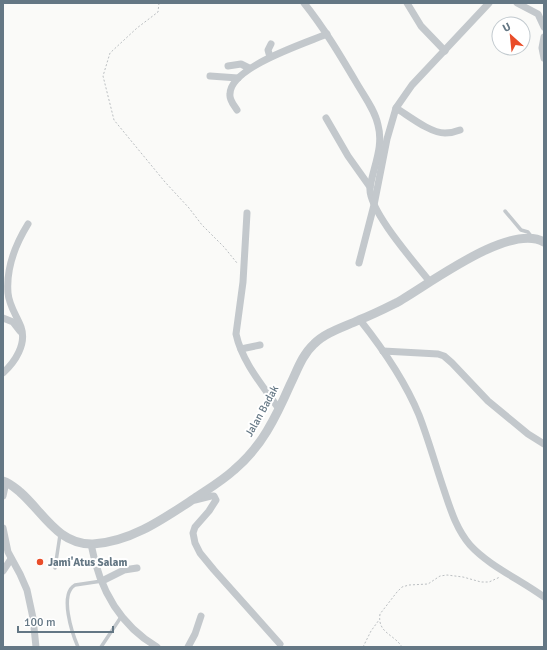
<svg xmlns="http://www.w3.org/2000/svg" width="547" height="650" viewBox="0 0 547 650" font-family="Signika,sans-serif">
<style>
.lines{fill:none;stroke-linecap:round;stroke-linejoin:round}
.path{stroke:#bbbfc2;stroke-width:1;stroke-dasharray:2 2;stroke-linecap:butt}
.service{stroke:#c3c8cc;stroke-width:3.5}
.minor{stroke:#c3c8cc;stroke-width:7}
.tertiary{stroke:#c3c8cc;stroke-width:9}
.poi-dot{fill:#e94d29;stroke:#fff;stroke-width:1.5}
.labels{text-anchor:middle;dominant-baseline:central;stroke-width:4;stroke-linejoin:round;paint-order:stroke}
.street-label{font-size:11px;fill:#647784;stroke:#fff}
.poi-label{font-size:11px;font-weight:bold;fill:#647784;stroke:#fff;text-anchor:start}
</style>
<rect width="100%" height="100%" fill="#fafaf8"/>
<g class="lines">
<g class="path">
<polyline points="159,3 158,12 137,28 110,53 103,76 114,120 165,182 189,208 202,225 224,247 237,263"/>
<polyline points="363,647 371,631 379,620"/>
<path d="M402,647c-8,-13 -25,-14 -22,-33l17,-22 5,-5 7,-2 19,-1 12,-8 7,-1 16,2 18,5h8l11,-5"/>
</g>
<g class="service">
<polyline points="505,211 521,230 528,232 531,236"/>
<polyline points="55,568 60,535"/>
<path d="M78,647c-6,-14 -19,-53 -3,-62l27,-4"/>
<polyline points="101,647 121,617"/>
</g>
<g class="minor">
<path d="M304,3c20,25 36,52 52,79 8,14 19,28 22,43 6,22 -5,42 -8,63 -2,22 45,75 60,94"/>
<polyline points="407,3 421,26 445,51"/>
<polyline points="517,3 538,14 544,27"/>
<polyline points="544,37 542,48 544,58"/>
<polyline points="270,57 268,50 271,44"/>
<polyline points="228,66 241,64 249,68"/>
<polyline points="210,76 238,78"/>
<path d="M396,108c13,8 34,25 49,25 5,0 10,-1 15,-3"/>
<path d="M237,110c-3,-5 -8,-10 -7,-16 0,-27 76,-51 97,-60"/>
<polyline points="326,118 348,156 370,187"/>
<path d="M247,213l-4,69 -7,52c6,28 27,52 43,75"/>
<polyline points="359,263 374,205 387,139 396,108 412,85 489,3"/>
<polyline points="3,318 13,322 20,331"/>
<path d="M360,320c23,29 45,61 59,95 10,26 17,52 26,78 6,18 12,37 25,52 19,21 51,35 74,52"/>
<polyline points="241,349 260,345"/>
<polyline points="383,351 420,353 438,354 444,356 452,363 488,401 528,434 544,444"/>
<path d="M3,373c12,-11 24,-29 18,-46 -4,-11 -12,-21 -13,-34 -2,-25 7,-48 20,-69"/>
<polyline points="3,496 6,482"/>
<polyline points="195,500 211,496 214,496 216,500 209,511 195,527 193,533 195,543 200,553 214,570 280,644"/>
<polyline points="3,528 8,552 20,574 27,590 33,618 36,647"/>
<path d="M91,544c8,44 27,80 66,103"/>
<polyline points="3,571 11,559"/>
<polyline points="102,581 124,570 137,568"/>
<polyline points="188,647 195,634 201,616"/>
</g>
<path class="tertiary" d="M3,481c7,2 12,7 17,11 23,20 38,53 73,52 39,-2 73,-27 105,-48 12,-8 25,-16 36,-26 13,-11 24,-24 33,-39 9,-15 16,-30 23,-46 7,-14 12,-30 24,-41 12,-12 30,-17 45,-24 13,-5 25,-11 37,-17 31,-17 113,-81 148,-61"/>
</g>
<circle class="poi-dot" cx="40" cy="562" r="4"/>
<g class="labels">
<g class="street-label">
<text transform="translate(262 411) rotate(-61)">Jalan Badak</text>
</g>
<g class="poi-label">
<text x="48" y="562">Jami'Atus Salam</text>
</g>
</g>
<rect width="547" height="650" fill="none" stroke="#647784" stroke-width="8"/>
<g transform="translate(511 36) rotate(333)"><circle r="19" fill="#ffffff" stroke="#c1c9ce"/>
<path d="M0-3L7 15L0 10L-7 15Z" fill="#e94d29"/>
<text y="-6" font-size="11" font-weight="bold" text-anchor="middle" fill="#647784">U</text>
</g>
<path d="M18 626v6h95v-6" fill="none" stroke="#647784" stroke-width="2"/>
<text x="24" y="626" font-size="12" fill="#647784" stroke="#ffffff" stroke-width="3" paint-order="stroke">100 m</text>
</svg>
